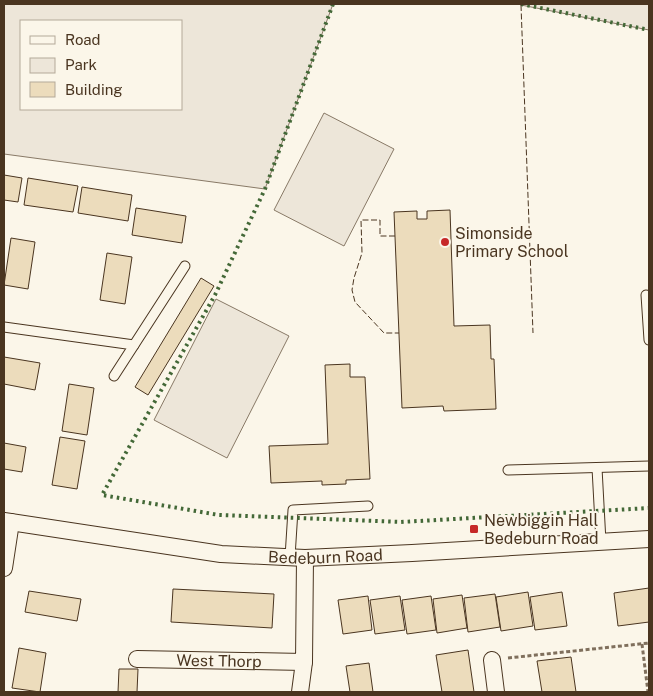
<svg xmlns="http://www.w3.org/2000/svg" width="653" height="696" viewBox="0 0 653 696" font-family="'Public Sans',sans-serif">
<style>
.green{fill:#ede6d9;stroke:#887966;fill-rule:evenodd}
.building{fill:#ecdcbc;stroke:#4a3520}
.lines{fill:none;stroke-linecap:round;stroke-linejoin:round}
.service-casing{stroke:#4a3520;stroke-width:11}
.minor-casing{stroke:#4a3520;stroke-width:18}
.path{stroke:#7f6f5c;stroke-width:3;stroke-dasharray:4 2.5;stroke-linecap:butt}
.service{stroke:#fbf6e9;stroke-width:9}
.minor{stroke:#fbf6e9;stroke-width:16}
.hedge{stroke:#436837;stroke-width:4;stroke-dasharray:2.5 4;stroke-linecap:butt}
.fence{stroke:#4a3520;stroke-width:1;stroke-dasharray:6 2.5;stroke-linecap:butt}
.poi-dot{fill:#c62828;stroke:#fbf6e9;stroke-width:2}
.labels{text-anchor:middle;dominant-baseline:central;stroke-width:4;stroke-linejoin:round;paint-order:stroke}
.poi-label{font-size:16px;fill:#4a3520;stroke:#fbf6e9;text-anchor:start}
.street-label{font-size:16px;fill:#4a3520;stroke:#fbf6e9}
</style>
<rect width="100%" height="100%" fill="#fbf6e9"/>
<g class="green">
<path d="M4,4h329l-68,185 -261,-35zM21,21h160v88h-160z"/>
<polygon points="521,4 649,4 649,30 521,5"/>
<polygon points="324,113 394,149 344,246 274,210"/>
<polygon points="216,299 289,336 227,458 154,420"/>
</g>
<g class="building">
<polygon points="4,175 22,178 18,202 4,200"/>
<polygon points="28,178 78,186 73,212 24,205"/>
<polygon points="82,187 132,195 128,221 78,213"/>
<polygon points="136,208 186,216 182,243 132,235"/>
<polygon points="450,210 454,326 490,325 491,359 494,359 496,409 444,411 443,406 402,408 394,212 417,211 417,219 427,219 427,211"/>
<polygon points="11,238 35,242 28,289 4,285"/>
<polygon points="107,253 132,257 125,304 100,300"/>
<polygon points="201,278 214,286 148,395 135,387"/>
<polygon points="4,357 40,363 35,390 4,384"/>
<polygon points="350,364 350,377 365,377 370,479 346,480 346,484 322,485 322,481 271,483 269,446 328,444 325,365"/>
<polygon points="69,384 94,388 87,435 62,431"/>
<polygon points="60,437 85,441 77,489 52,485"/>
<polygon points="4,443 26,447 22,472 4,469"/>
<polygon points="649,588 649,622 618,626 614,593"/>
<polygon points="173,589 274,594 272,628 171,622"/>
<polygon points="29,591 81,599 77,621 25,612"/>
<polygon points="528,592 533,626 501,631 496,597"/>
<polygon points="562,592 567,626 535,630 530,597"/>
<polygon points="495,594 500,627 468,632 464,598"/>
<polygon points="462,595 467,628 437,633 433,599"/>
<polygon points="368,596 372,630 343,634 338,600"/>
<polygon points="400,596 405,630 375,634 370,600"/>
<polygon points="431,596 436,630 407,634 402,600"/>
<polygon points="19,648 46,653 40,692 12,688"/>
<polygon points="468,650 474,692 442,692 436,655"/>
<polygon points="571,657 576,692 542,692 537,661"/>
<polygon points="369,663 373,692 350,692 346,666"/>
<polygon points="119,669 138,669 137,692 118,692"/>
</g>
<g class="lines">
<defs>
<g id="service">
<polyline points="646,295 649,340"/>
<polyline points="4,327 134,345"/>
<polyline points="114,376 185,266"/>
<polyline points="597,468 601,542"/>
<polyline points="508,470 649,466"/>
<polyline points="290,557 293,510 368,506"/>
</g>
<g id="minor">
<path id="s1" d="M4,521l217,33 84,4 107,-5 237,-14"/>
<polyline points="4,568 11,522"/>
<path id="s2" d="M137,659l167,3 1,-104"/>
<polyline points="492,660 496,692"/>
<polyline points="300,692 304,662"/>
</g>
</defs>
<use href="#service" class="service-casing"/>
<use href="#minor" class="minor-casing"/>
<g class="path">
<polyline points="642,644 648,692"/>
<polyline points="508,658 649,643"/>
</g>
<use href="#service" class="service"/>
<use href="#minor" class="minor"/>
<g class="hedge">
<polyline points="333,4 265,189 215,295 102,495 219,515 401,522 649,508"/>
<polyline points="521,4 649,30"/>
</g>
<g class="fence">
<polyline points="521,5 533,333"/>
<polyline points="395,236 380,236 380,220 361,220 362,253 354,278 352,290 355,302 384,333 399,333"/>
</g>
</g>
<g class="poi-dot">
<circle cx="445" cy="242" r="5"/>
<rect x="469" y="524" width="10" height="10" rx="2.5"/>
</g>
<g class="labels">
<g class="poi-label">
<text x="455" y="233">Simonside<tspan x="455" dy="18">Primary School</tspan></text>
<text x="484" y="520">Newbiggin Hall<tspan x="484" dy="18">Bedeburn Road</tspan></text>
</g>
<g class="street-label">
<text stroke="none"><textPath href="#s1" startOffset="324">Bedeburn Road</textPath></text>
<text stroke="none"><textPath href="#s2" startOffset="82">West Thorp</textPath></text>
</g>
</g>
<rect width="653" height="696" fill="none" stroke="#4a3520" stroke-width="10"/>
<rect x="20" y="20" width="162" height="90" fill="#fbf6e9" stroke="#b4a999"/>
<rect x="30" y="36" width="25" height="8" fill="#fbf6e9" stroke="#b4a999"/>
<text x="65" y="45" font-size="15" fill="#4a3520">Road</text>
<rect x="30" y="58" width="25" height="15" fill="#ede6d9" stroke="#b4a999"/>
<text x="65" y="70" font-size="15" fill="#4a3520">Park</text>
<rect x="30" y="82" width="25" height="15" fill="#ecdcbc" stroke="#b4a999"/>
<text x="65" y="95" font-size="15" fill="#4a3520">Building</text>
</svg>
